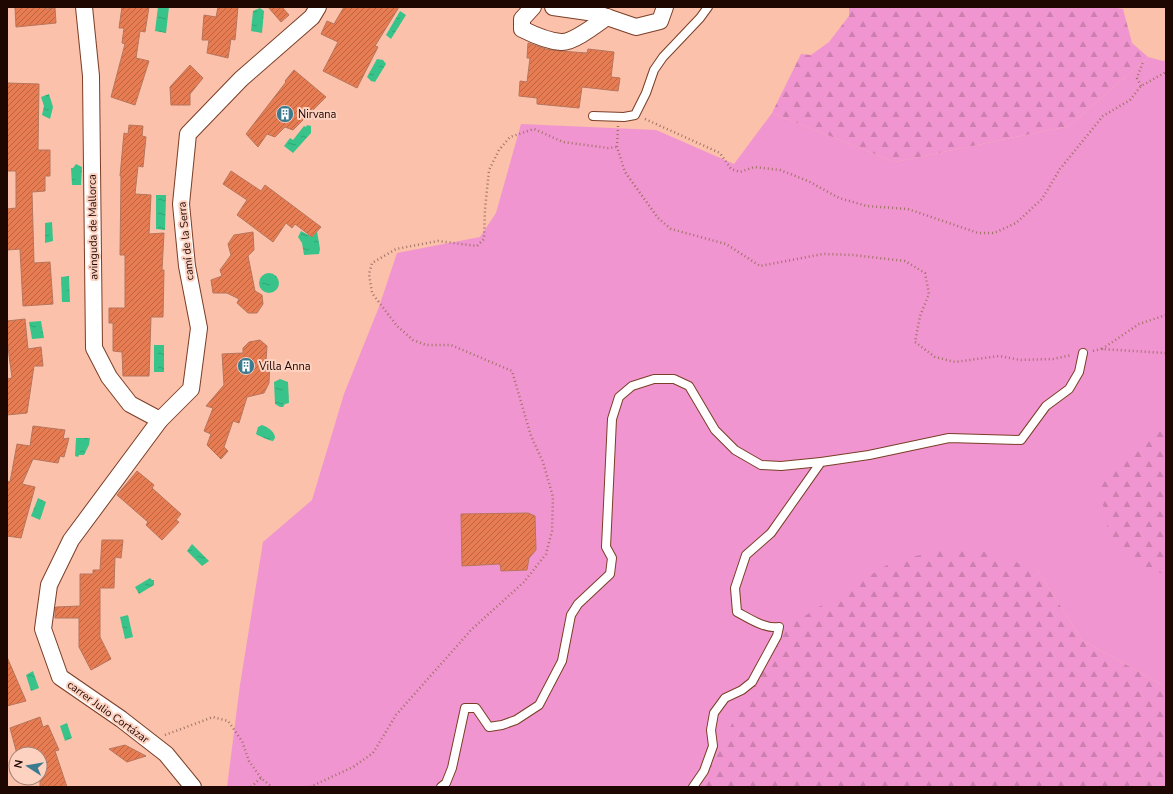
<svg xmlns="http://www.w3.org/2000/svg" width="1173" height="794" viewBox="0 0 1173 794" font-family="'Nunito Sans',sans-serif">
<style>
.grass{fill:#f095cf}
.forest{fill:url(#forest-firs)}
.water{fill:url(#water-ripples)}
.building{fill:url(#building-hatch);stroke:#b7755c}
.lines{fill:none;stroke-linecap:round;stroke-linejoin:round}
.service-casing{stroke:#7b3e26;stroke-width:10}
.minor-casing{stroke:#7b3e26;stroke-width:18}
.path{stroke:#9e7263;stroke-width:2.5;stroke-dasharray:1 3;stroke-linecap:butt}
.service{stroke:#fff;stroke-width:8}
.minor{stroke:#fff;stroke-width:16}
.labels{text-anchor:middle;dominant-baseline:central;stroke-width:4;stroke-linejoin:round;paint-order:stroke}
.poi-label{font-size:11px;fill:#1e0601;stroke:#fed2c1;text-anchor:start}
.street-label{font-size:11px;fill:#1e0601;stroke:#fed2c1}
</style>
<defs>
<pattern id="forest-firs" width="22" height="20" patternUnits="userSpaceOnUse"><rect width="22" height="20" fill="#f095cf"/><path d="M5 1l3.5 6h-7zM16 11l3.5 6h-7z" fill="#cd7fb0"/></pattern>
<pattern id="water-ripples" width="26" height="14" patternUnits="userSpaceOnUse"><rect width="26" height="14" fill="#37c38a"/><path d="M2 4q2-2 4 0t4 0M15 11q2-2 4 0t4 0" fill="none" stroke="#30a675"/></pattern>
<pattern id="building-hatch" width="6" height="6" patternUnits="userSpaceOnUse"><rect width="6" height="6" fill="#e77c52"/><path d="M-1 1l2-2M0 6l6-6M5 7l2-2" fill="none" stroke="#bb6442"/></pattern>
</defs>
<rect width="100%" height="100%" fill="#fbc1ab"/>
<polygon class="grass" points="1148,57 1163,61 1166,60 1166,687 1082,640 1037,569 697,787 227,787 240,685 263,542 312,500 344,394 379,307 397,253 480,237 496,213 521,124 656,130 734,164 772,113 895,162 1069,126"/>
<g class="forest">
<polygon points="849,7 1111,7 1123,9 1132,43 1148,57 1069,126 895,162 772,113 801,54 811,55 829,42 849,16"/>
<polygon points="1166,426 1166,517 1163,521 1166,525 1166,574 1148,571 1109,535 1099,485 1141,437"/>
<polygon points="966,546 1037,569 1082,640 1166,687 1166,787 697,787 785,628 895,560"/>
</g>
<g class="water">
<polygon points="158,7 169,7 166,33 155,31"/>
<polygon points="260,8 264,11 262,33 251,31 253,11"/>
<polygon points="400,11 406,15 391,39 386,35"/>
<polygon points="377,59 383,60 386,64 375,82 371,81 367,77"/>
<polygon points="49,94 53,107 50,119 42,115 44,106 41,97"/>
<polygon points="307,125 311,126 311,133 293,153 284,146 290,138 293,140 304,126 306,127"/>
<polygon points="76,164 82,167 81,185 72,185 71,168 73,168"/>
<polygon points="156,195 166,195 165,230 156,229"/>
<polygon points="52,222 53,241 45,243 45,223"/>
<polygon points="301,231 312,237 317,231 320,249 319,254 304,255 302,243 298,237"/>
<circle cx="269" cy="283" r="10"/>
<polygon points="69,276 70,302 62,302 61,277"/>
<polygon points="41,321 44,338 32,339 29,322"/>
<rect x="154" y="345" width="10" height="27"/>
<polygon points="280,379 288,382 289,403 285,404 283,407 280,407 275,404 274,382"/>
<path d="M262,425c6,2 13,7 13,13l-2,3c-3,0 -14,-5 -17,-7l2,-7z"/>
<polygon points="76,438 90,438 89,445 84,455 79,455 78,457 75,456"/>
<polygon points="38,498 46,502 40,520 31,516"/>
<polygon points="192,544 209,561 202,566 187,551"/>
<polygon points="150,578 152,580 154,580 154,585 139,594 135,587"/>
<polygon points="128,615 133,637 125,639 120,617"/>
<polygon points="33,671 39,688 31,691 26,675"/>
<polygon points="67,723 72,738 65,741 60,726"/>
</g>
<g class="building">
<polygon points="15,7 46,7 46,9 55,8 56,23 16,27"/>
<polygon points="122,7 149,7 145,32 140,31 136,58 149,61 135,105 111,97 125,44 122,43 124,28 119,28"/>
<polygon points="218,7 238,7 235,40 231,39 228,58 207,53 209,40 202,40 204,15 216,17"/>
<polygon points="268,7 282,7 289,15 281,22"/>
<polygon points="344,7 399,7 375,46 378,47 357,88 323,71 338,42 321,34 327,21 334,24"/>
<polygon points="528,43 546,49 560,51 587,53 588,49 614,52 611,77 620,78 618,91 582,87 579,108 537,104 537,98 519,96 520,81 527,82 530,58 527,58"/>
<polygon points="190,65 203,78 190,94 190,105 171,105 170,87"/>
<polygon points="294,70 326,97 293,130 285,127 275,137 267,134 258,147 246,134 286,82 285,81"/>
<polygon points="7,83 39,84 38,150 50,150 50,176 45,176 45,191 32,192 34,263 50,262 53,304 23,306 20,249 7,250 7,209 16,208 16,171 7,171"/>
<polygon points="129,125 143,126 142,136 146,137 143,167 138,166 135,194 151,195 149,234 164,233 162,270 164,270 163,317 151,317 149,376 123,376 122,352 113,351 113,323 109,323 109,308 125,308 125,255 120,255 121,176 120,176 124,133 128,134"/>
<polygon points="231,171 261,191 265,185 321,227 312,237 295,224 292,228 286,223 273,242 237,215 247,200 223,184"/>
<polygon points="253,232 254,250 248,256 255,291 262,295 263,304 257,313 248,313 237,303 239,299 227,293 213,293 211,280 222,276 220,270 231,255 228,244 234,235"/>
<polygon points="25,319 28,349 41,347 43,366 34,366 27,413 7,415 7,379 12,378 7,340 7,321"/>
<polygon points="260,340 267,346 266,361 270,361 269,383 264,393 247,397 239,423 233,421 224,447 228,451 221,459 207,445 211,434 204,431 213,408 206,406 224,385 222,354 243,353 243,348 249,342"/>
<polygon points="33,426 65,430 63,439 69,438 64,457 60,456 58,463 33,459 22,484 35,487 21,538 7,536 7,481 10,482 17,444 30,446"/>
<polygon points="137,471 154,485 152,488 181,514 176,520 179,522 162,540 146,525 148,522 117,495"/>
<polygon points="528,513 535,516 536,550 529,558 527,570 501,571 500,564 462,566 461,514"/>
<polygon points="102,540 123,540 121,558 115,557 114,588 100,588 100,637 111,659 91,670 79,647 79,618 55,618 55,608 56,607 80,606 80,574 93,574 93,570 100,570"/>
<polygon points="7,657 26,701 7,706"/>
<polygon points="40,717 43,727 48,725 59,750 55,751 67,787 40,787 40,754 17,754 10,728"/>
<polygon points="125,745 146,756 127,762 109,749"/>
</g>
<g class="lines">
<defs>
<g id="service">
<polyline points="593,116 624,117 635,115 646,93 654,70 663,57 700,18 708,7"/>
<polyline points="441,787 446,783 452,768 465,708 476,708 489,727 502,725 516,720 539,705 562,661 571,615 578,604 610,574 612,558 606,547 612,419 619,397 632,386 654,379 674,379 689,386 715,430 735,450 761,465 781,466 821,462"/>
<path d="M693,787l11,-16 9,-25 -2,-16 3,-17 11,-15 17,-8 10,-8 25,-46 2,-9c-14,2 -29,-8 -42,-15l-2,-24 11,-33 25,-22 50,-71 48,-7 80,-17 72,2 25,-34 23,-17 10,-17 4,-19"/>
</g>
<g id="minor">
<polyline points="84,7 91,76 94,348 109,377 130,404 160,420"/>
<path d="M533,7l-11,12v10c12,6 25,12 39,13 12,1 36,-18 46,-25"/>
<polyline points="553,7 595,13 636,27 660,21 665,7"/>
<polyline points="193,787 166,754 121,719 60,677 43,629 49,585 71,540 160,420 191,389 199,328 187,266 181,204 188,134 241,79 312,17 318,7"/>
</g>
</defs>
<use href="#service" class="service-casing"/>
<use href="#minor" class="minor-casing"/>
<g class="path">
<polyline points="1141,86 1137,78 1143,62"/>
<polyline points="645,119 720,153 731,169 740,172 754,167 780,170 808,181 839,198 867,206 908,209 978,233 994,233 1016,223 1042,199 1060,169 1103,116 1130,100 1141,86 1166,72"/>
<polyline points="618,126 617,147 625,172 658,218 671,229 726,244 760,266 823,254 853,255 905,261 925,273 929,294 920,316 915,342 935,357 955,362 999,356 1020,360 1053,359 1072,355"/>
<polyline points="1102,349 1139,324 1166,315"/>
<polyline points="1093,351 1101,349 1166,353"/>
<polyline points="165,735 213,717 228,721 242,741 249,761 261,778"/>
<polyline points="251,787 261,778 272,787"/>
<polyline points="310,787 353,767 373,753 396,715 471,630 524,582 546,554 552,531 553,497 543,462 531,436 512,371 451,345 426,345 413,340 397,326 372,293 369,274 372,263 396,249 438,241 477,246 484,239 485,209 489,170 499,150 510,137 534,129 563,142 608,148 617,147"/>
</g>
<use href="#service" class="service"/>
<use href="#minor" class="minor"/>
</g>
<defs>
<symbol id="building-disc" viewBox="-11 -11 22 22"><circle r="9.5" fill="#3b7a8f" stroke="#fed2c1"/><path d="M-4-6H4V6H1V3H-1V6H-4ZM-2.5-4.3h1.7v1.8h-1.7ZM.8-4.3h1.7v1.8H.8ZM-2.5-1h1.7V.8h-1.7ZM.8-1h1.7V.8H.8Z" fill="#fff"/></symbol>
</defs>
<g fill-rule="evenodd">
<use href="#building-disc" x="275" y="104" width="20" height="20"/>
<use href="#building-disc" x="236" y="356" width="20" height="20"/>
</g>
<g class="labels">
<g class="poi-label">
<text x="298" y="114">Nirvana</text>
<text x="259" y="366">Villa Anna</text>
</g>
<g class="street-label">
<text transform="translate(93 227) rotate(-91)">avinguda de Mallorca</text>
<text transform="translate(186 241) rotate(-96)">camí de la Serra</text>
<text transform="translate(108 712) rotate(36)">carrer Julio Cortázar</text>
</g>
</g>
<rect width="1173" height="794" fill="none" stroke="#1e0601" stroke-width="16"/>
<g transform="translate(28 766) rotate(282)"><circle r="19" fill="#fed2c1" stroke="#a48074"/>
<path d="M0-3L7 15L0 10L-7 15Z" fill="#3b7a8f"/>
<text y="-6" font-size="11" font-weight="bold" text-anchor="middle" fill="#1e0601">N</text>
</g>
</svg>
